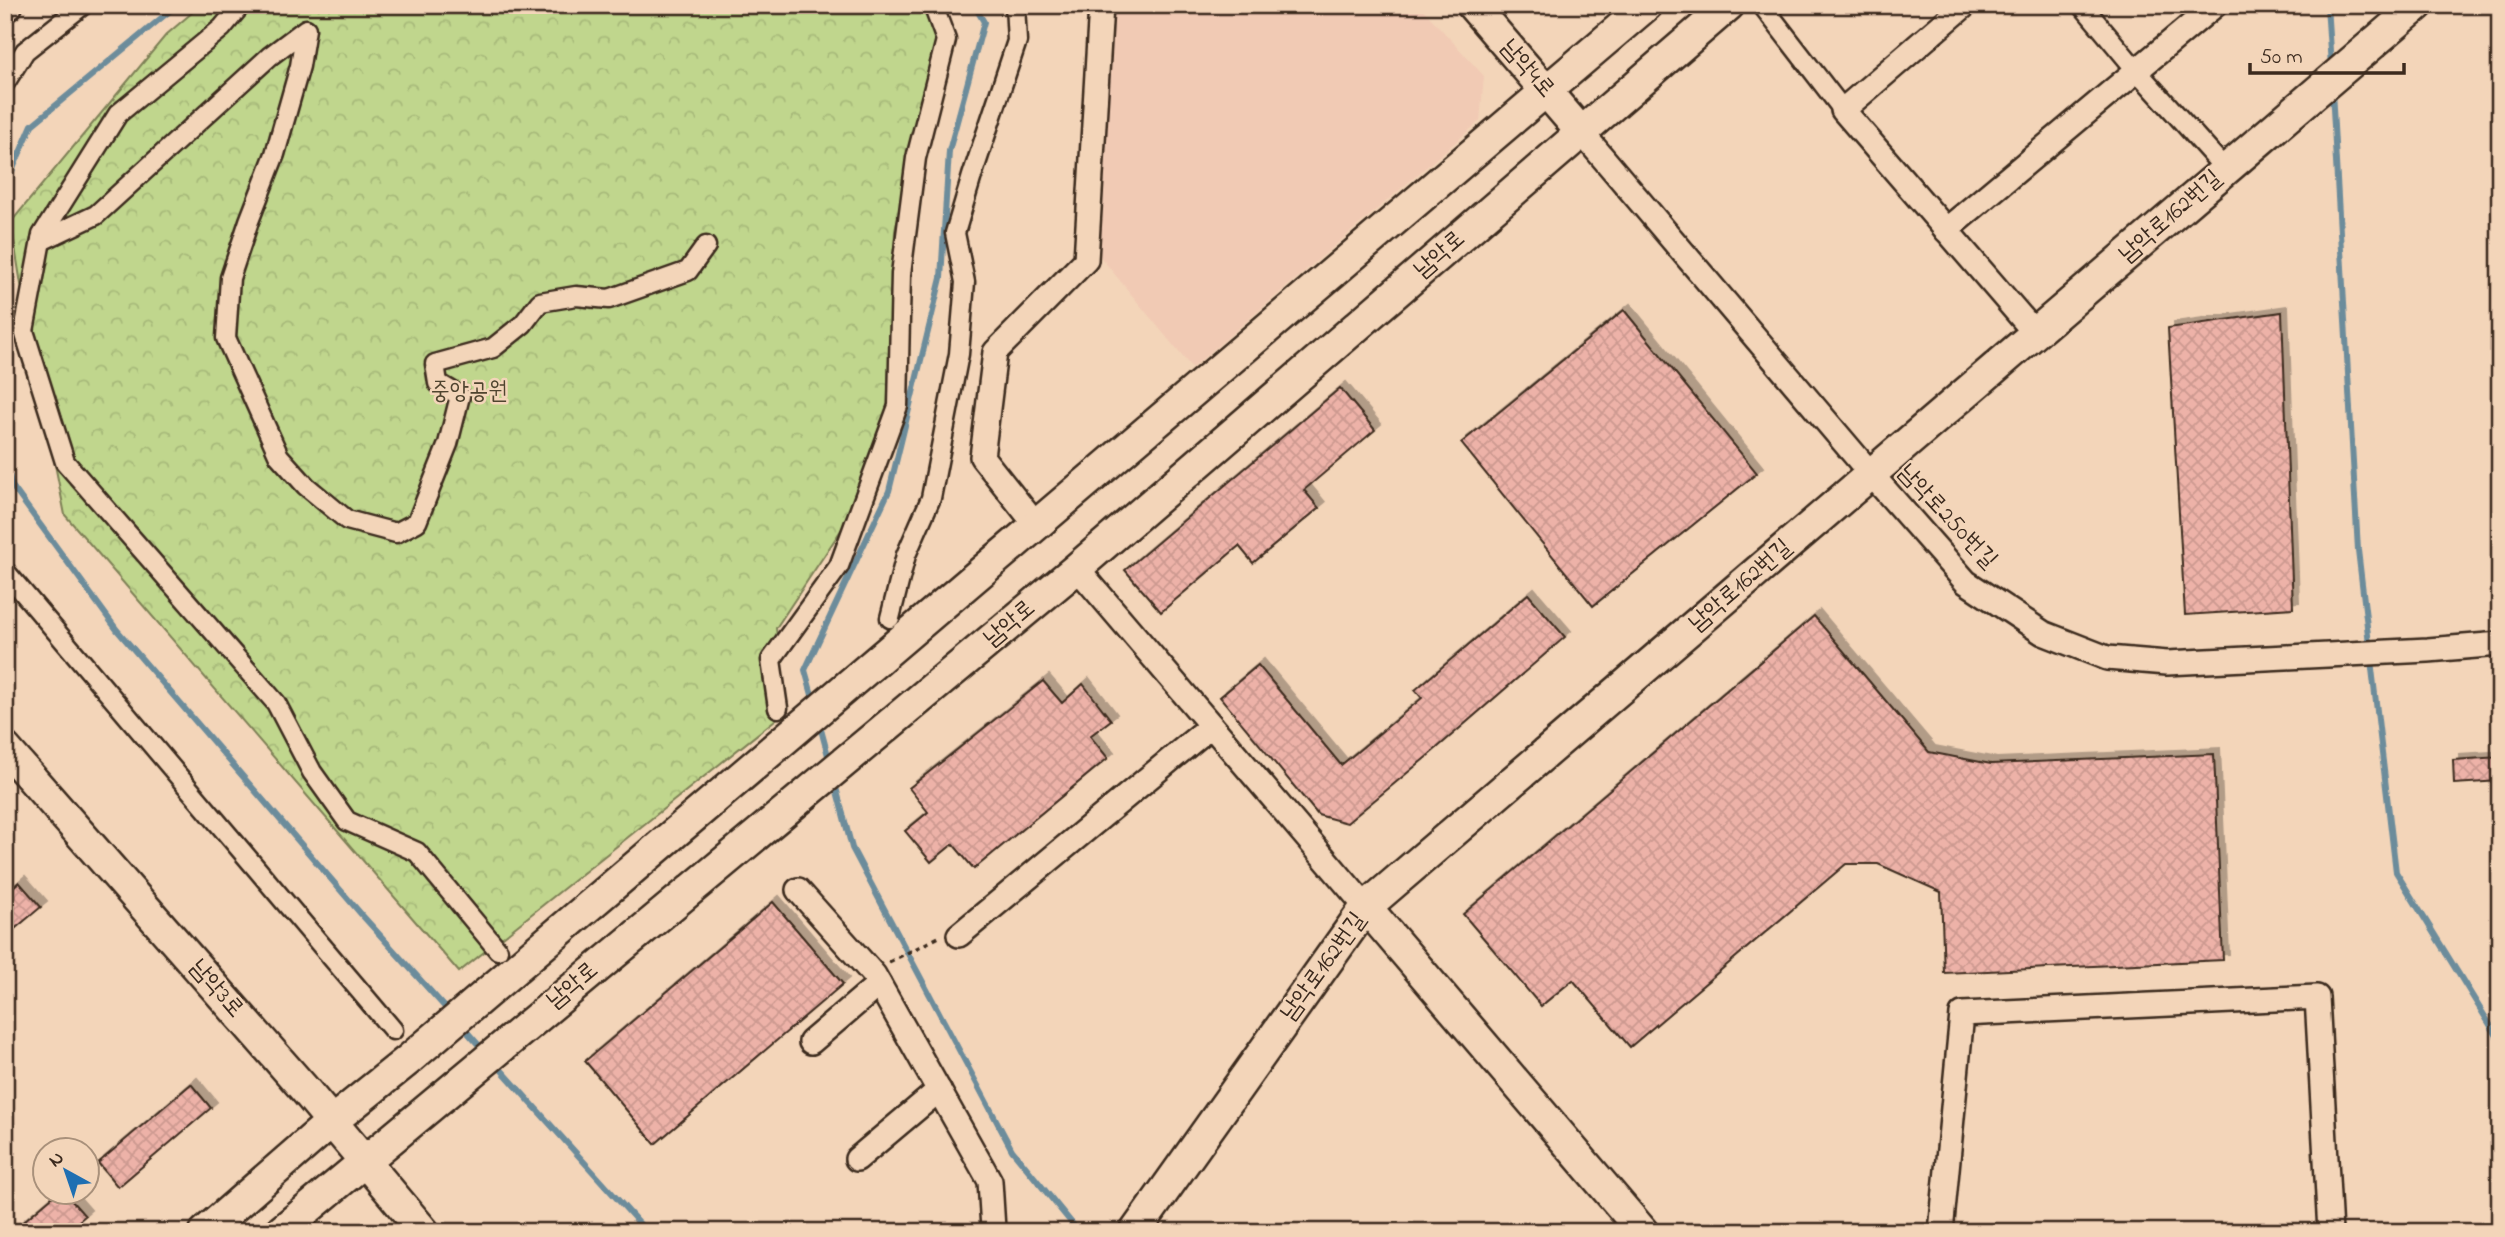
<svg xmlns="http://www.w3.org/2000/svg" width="2505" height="1237" viewBox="0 0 2505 1237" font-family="'Indie Flower','Poor Story',sans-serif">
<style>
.built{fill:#f1cab4}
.park{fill:url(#park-crowns);stroke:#7e8056;stroke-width:2}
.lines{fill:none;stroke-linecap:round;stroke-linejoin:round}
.stream{stroke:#6c8c9b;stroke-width:6}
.building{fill:url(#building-cross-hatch);stroke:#3b2a1e;stroke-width:2;filter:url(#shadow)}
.pedestrian-casing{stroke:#3b2a1e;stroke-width:23}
.minor-casing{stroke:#3b2a1e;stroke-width:28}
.tertiary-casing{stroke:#3b2a1e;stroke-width:35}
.path{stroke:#3b2a1e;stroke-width:3.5;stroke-dasharray:5 5;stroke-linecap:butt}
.pedestrian{stroke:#f3d5b9;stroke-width:18}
.minor{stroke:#f3d5b9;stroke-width:23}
.tertiary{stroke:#f3d5b9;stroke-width:30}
.labels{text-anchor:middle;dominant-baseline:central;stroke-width:5;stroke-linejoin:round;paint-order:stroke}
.street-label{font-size:24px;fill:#3b2a1e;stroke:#f3d5b9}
.park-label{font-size:24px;fill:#4f442f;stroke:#f3d5b9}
</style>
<defs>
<pattern id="park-crowns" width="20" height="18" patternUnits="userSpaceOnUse" patternTransform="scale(1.75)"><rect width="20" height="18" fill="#c0d68d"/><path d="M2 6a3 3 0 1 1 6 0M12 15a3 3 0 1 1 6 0" fill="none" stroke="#a6b879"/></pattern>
<pattern id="building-cross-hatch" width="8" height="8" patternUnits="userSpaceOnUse" patternTransform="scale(1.75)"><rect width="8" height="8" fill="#edb2a8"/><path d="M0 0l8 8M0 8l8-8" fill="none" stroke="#cc9990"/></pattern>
<filter id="shadow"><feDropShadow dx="6" dy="-6" stdDeviation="0" flood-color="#0004"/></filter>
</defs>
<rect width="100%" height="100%" fill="#f3d5b9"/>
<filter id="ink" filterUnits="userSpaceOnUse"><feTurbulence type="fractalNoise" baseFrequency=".0143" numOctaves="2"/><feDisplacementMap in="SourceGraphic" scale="14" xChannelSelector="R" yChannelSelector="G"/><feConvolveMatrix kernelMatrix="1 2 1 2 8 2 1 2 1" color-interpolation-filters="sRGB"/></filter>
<g filter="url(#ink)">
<polygon class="built" points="1108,5 1419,5 1484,76 1480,121 1192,368 1098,254"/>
<polygon class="park" points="201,5 944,5 895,231 885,464 776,628 785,712 459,972 65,515 28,328 11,222 166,35"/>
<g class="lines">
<g class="stream">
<polyline points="2327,5 2331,66"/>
<polyline points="2332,91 2358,550 2396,872 2500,1041"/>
<polyline points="5,187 32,125 177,5"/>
<polyline points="5,459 12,486 117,630 361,914 452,1015"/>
<polyline points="814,702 805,670 889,491 941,278 949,151 984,22 974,5"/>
<polyline points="819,722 830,763"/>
<polyline points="834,780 852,848 1012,1150 1079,1232"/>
<polyline points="461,1025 484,1051"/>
<polyline points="496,1064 647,1232"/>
</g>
</g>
<g class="building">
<polygon points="1624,310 1757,473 1593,606 1461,443"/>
<polygon points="2282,312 2293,608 2185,615 2168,328"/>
<polygon points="1340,388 1375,430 1304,490 1319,508 1253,563 1239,546 1161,612 1125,570"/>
<polygon points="1528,594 1565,637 1430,754 1347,823 1318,815 1220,697 1258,665 1341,765 1422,698 1415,690"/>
<polygon points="1814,616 1929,752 1991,764 2214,754 2223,960 1944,973 1941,892 1878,864 1846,864 1630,1047 1573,980 1541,1006 1463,914"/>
<polygon points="1043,681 1062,703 1083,684 1111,720 1090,736 1108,758 974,869 953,844 931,862 905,831 928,812 909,788"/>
<polygon points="2500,757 2500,781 2454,784 2453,760"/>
<polygon points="19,882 41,907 5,937 5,894"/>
<polygon points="773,902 843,984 655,1144 585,1061"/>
<polygon points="191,1084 211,1108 118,1187 98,1163"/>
<polygon points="58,1192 64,1192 85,1216 66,1232 11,1232"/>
</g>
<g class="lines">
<defs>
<g id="pedestrian">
<polyline points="241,5 222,28 118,114 42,235 24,331 65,462 276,703 312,772 347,821 417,852 498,950"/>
<polyline points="1762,5 1843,110"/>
<polyline points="2082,5 2137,71 2226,170"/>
<polyline points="5,83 25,51 83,5"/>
<polyline points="41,241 96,215 270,56 306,29 300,66 275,154 249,221 230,278 226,338 279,456 306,486 347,520 396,533 417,522 448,444 460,396 438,383 435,364 493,348 523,324 540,302 576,296 609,299 688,271 706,246"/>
<polyline points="5,571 393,1030"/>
<polyline points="890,618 906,555 931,498 959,354 965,282 955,233 972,176 1017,41 1015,5"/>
<polyline points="778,708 771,660 839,566 898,406 901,274 916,158 946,40 933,5"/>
</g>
<g id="minor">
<polyline points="1965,5 1843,110 2035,333"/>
<polyline points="1582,133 1871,474 1966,582 2043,633 2107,658 2167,663 2428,650 2500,644"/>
<polyline points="1946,230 2215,5"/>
<polyline points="1036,525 982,457 995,352 1086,260 1101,5"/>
<polyline points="1077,568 1366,907"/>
<polyline points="798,890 874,975 990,1181 993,1229 995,1232"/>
<polyline points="959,935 1211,726"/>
<polyline points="811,1042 879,984"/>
<polyline points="857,1159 939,1090"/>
<polyline points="1941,1232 1962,1014 2317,997 2330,1232"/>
</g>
<g id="tertiary">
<polyline points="1472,5 1582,133"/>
<polyline points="5,6 7,5"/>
<polyline points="5,748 306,1091 424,1232"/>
<polyline points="1366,907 1643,1232"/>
<path d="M205,1232l125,-109 77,-62c413,-352 827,-703 1240,-1056"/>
<polyline points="280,1232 1077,568 1729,5"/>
<polyline points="1135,1232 1366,907 2418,5"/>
</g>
</defs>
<use href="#pedestrian" class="pedestrian-casing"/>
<use href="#minor" class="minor-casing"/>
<use href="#tertiary" class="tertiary-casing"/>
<polyline class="path" points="889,962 939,937"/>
<use href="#pedestrian" class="pedestrian"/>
<use href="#minor" class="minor"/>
<use href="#tertiary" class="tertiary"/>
</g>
</g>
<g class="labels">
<g class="street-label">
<text transform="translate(1527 69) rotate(49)">남악4로</text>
<text transform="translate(2171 217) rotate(-41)">남악로162번길</text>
<text transform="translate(1440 255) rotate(-41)">남악로</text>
<text transform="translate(1947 517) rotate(47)">남악로250번길</text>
<text transform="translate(1741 586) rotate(-41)">남악로162번길</text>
<text transform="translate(1010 624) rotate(-40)">남악로</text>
<text transform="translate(1324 967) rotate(-54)">남악로162번길</text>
<text transform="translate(573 986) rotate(-40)">남악로</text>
<text transform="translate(216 989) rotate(49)">남악3로</text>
</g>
<g class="park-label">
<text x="469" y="392">중앙공원</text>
</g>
</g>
<rect width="2505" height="1237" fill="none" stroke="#f3d5b9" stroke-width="28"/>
<rect x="14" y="14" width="2477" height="1209" fill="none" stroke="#3b2a1e" stroke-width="2.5" filter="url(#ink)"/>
<g transform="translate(66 1171) rotate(320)"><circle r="33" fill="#f3d5b9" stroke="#a9917b" stroke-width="2"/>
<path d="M0-5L12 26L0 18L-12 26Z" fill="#1f6fb2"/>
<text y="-10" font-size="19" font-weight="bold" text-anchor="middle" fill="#3b2a1e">N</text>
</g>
<path d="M2250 63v10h154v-10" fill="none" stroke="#3b2a1e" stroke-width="3.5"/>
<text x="2260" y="63" font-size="21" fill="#3b2a1e" stroke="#f3d5b9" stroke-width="5" paint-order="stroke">50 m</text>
</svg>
